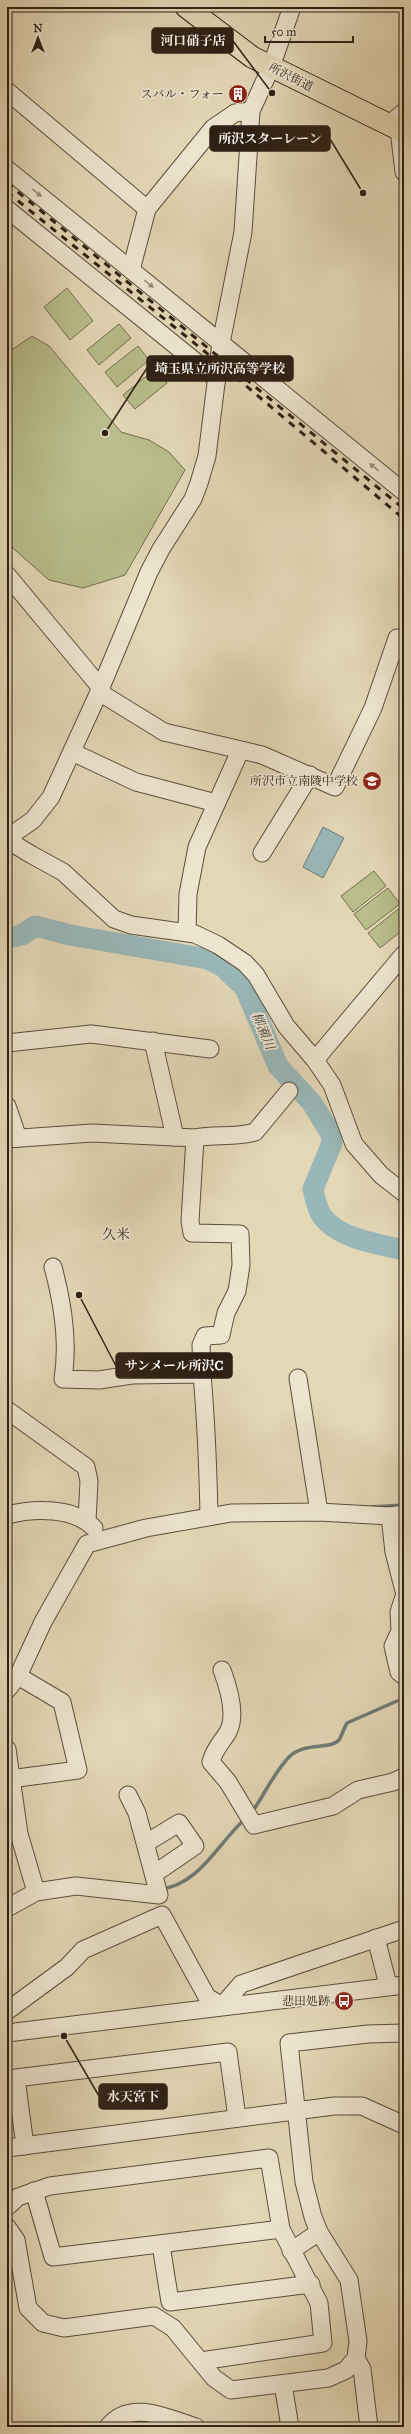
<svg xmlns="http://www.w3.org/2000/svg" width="411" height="2434" viewBox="0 0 411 2434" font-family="'IM FELL Great Primer','Noto Serif JP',serif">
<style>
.green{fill:#b8bd8b;stroke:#736e50}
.water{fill:#99b7b8;stroke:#6e7b76}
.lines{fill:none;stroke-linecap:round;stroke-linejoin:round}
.stream{stroke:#6e7b76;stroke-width:3.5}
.river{stroke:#99b7b8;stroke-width:21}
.minor-casing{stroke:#5b4e3c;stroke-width:19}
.major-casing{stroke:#2e2014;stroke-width:23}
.minor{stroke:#ede5d0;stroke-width:17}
.major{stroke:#e3d7b6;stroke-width:21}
.rail{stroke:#2e2014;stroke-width:3;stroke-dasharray:7 7;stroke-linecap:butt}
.oneway{fill:#978c7b}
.labels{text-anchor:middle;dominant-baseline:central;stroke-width:3.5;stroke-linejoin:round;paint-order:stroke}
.street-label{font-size:12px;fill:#2e2014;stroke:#ede5d0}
.poi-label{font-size:12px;fill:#2e2014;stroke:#ede5d0;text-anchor:end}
.water-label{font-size:13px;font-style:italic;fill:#4e4d45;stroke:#ede5d0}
.quarter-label{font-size:14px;fill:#2e2014;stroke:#ede5d0}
.leader{fill:none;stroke:#2e2014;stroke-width:1.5}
.callout-dot{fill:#2e2014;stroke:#ede5d0;stroke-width:1.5}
.callout{fill:#2e2014;stroke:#2e2014;stroke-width:1.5}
.callout-label{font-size:13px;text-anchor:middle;font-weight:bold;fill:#fff}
</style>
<rect width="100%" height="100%" fill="#e3d7b6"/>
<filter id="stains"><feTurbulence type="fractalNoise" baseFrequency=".005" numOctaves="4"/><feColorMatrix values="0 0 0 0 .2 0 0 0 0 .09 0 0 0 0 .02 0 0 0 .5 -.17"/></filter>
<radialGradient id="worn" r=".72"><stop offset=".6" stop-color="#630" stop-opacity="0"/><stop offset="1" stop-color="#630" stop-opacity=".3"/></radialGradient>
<g class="green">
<polygon points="67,288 93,321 70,340 44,307"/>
<polygon points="119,324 131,338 99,365 87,350"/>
<polygon points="32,336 49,346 121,432 149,440 169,452 185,470 125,575 83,588 49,580 7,543 7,353"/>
<polygon points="138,346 149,360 117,387 105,372"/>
<polygon points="155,369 167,383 135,409 123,395"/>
<polygon points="374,871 386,886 353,912 341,896"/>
<polygon points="388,888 400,904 366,930 354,914"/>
<polygon points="401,907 404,911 404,929 380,948 368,933"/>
<polygon points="129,2417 182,2427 116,2427"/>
</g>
<polygon class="water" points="323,827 344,838 323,878 303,867"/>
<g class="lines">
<g class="stream">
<polyline points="371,1507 404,1505"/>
<path d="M252,1812c13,-18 22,-40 38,-56 15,-14 40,-6 49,-16 3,-5 5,-12 8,-17l50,-22"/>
<path d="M161,1889c38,-4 57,-46 84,-70"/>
</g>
<path class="river" d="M7,938l15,-3 13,-9 35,9 138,24 14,7 23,22 33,78 34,37 19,31 1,9 -19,46c2,9 4,20 9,27 17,23 56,28 82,34"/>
<defs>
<g id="minor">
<polyline points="7,91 147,209"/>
<polyline points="388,125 404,112"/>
<polyline points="399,130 404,172"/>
<polyline points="7,169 404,492"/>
<polyline points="7,209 217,379"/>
<polyline points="131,270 147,209 213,128 235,113 251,111"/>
<polyline points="7,575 101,688"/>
<polyline points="99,692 164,732 262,755 335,787 373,708 397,638 404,642"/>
<polyline points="72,752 136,782 216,803"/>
<polyline points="9,836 17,846 32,855 63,872 114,919 131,925 195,934 218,945 245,963 256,975 286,1026 315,1060 332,1085 354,1144 381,1175 404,1193"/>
<polyline points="7,838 33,820 51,797 99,692 149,572 161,549 193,499 199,483 207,456 221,343 243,232 251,111 271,67 292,7"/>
<polyline points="262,853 310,775"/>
<polyline points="187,932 188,894 197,847 240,751"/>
<polyline points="153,1041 175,1137"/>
<polyline points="7,1043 91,1034 210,1049"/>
<polyline points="315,1060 404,954"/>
<polyline points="7,1106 18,1138"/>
<polyline points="195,1138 190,1221 192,1233 240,1234 241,1265 237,1291 226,1313 221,1335 205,1336 201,1345 202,1374"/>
<path d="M7,1139l85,-6 103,5c20,-4 41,0 60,-6l34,-41"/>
<path d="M53,1267c10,37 16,75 10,112l36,1 33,-5 70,-1c4,47 6,94 7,141"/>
<polyline points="298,1378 319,1512"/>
<polyline points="7,1410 86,1467 89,1481 87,1521"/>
<path d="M7,1515c27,-7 67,-8 87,13"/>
<polyline points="390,1516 394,1552 404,1591"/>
<polyline points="404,1597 399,1612 400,1631 393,1646 399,1672 404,1676"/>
<path d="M222,1670c6,16 15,45 6,62 -6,10 -14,17 -17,30l17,20 26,43 79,-19 25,-16 35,-8 11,-5"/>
<polyline points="7,1690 18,1676 43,1622 87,1544 146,1528 231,1513 319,1512 390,1516 404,1514"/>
<polyline points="7,1749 19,1834 36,1892"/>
<polyline points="10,1779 78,1770 62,1702 18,1676"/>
<polyline points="146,1843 179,1823 195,1846 154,1874"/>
<polyline points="7,1908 36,1892 76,1886 159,1895 137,1813 128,1795"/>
<polyline points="376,1938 388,1985"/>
<polyline points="7,2011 67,1967 83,1950 162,1915 207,1997 222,2006 241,1984 404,1929"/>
<polyline points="7,2033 404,1985"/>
<polyline points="25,2146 16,2078 228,2052 237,2118"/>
<polyline points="7,2148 334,2106 362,2106 404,2125"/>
<polyline points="34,2191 53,2257 281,2229"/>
<polyline points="7,2207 18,2197 50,2186 269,2158 281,2229 319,2303 323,2343 201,2361"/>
<polyline points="7,2227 16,2240 28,2308 43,2323 64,2328 154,2316 173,2328 214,2378 231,2390 328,2378 346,2370 356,2358 358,2341 349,2280 319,2232 313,2217 304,2182 289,2043 368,2034 404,2033"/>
<polyline points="161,2245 170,2302 311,2284"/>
<polyline points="291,2251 319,2232"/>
<polyline points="356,2358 362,2369 369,2427"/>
<polyline points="283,2384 290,2427"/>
<path d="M108,2427c22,-29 61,-8 88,0"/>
</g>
<polyline id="major" points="186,7 252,57 404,132"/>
</defs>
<use href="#minor" class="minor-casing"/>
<use href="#major" class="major-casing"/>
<use href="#minor" class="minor"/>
<use href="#major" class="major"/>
<g class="rail">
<polyline points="7,183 404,509"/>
<polyline points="7,192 219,363 404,519"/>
</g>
</g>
<defs><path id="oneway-solid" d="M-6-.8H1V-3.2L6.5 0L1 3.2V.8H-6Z"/></defs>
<g class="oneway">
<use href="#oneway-solid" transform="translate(37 193) rotate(39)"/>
<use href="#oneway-solid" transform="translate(149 284) rotate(39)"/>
<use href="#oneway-solid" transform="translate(374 467) rotate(-141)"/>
</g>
<defs>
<symbol id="building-disc" viewBox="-11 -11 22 22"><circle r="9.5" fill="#8f2418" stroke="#ede5d0"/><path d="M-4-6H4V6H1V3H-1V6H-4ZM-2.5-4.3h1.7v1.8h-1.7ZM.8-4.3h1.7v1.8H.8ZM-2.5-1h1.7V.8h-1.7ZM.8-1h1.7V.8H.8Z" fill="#fff"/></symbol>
<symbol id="school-disc" viewBox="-11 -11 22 22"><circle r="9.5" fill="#8f2418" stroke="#ede5d0"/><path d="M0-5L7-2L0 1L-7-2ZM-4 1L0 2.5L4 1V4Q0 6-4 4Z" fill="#fff"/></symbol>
<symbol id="bus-disc" viewBox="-11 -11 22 22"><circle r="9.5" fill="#8f2418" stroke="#ede5d0"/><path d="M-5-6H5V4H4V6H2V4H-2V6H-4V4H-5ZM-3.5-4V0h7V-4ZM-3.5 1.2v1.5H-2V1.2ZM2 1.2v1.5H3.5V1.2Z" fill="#fff"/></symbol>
</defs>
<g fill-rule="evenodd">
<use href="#building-disc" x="227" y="83" width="22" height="22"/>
<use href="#school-disc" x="361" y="770" width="22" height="22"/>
<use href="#bus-disc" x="333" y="1990" width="22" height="22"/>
</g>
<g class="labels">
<g class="street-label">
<text transform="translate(291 77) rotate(27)">所沢街道</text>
</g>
<g class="poi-label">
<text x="224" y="94">スバル・フォー</text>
<text x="358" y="781">所沢市立南陵中学校</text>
<text x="330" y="2001">悲田処跡</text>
</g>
<g class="water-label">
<text transform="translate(263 1031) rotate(67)">柳瀬川</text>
</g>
<g class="quarter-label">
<text x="116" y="1234">久米</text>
</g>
</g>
<path class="leader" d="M272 93L233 41M363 193L330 139M105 433L147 368M79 1295L116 1366M64 2036L99 2096"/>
<g class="callout-dot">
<circle cx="272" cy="93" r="4"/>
<circle cx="363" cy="193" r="4"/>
<circle cx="105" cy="433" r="4"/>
<circle cx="79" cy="1295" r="4"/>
<circle cx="64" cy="2036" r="4"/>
</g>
<g class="callout">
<rect x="152" y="28" width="81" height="25" rx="4"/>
<rect x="210" y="126" width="120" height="25" rx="4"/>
<rect x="147" y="356" width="146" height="25" rx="4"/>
<rect x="116" y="1353" width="116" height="25" rx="4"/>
<rect x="99" y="2084" width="68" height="25" rx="4"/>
</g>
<g class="callout-label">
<text x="193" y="45">河口硝子店</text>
<text x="270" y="143">所沢スターレーン</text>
<text x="220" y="373">埼玉県立所沢高等学校</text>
<text x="174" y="1370">サンメール所沢C</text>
<text x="133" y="2101">水天宮下</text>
</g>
<rect width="411" height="2434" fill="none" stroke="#e3d7b6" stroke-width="24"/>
<rect x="8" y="8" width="395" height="2418" fill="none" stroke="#2e2014" stroke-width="2"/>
<rect x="12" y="12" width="387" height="2410" fill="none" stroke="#2e2014"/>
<g transform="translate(38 38)" stroke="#ede5d0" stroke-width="3" paint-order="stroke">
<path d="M0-3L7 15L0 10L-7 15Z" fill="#2e2014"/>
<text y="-6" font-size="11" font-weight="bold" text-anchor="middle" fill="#2e2014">N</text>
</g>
<path d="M265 36v6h88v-6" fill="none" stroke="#2e2014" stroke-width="2"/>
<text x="271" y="36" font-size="12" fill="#2e2014" stroke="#ede5d0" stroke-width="3" paint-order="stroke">50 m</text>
<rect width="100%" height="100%" filter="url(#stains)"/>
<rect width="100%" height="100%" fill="url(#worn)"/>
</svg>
